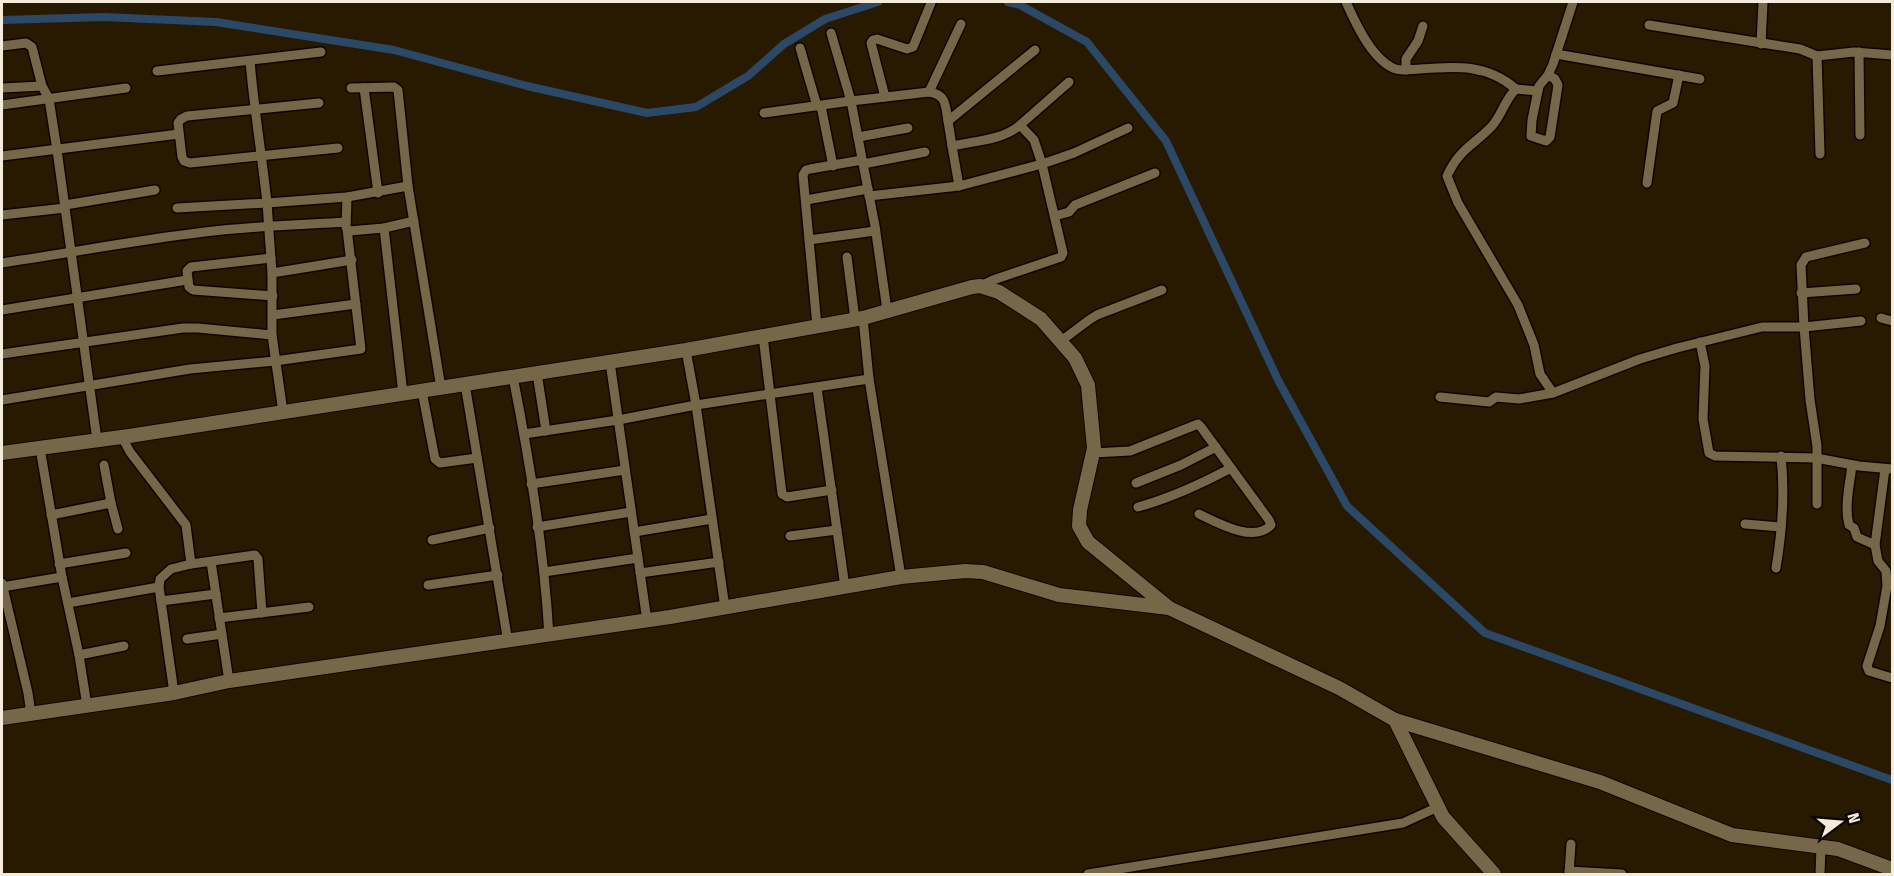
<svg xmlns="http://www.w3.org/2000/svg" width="1894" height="876" viewBox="0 0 1894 876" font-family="'Fira Sans Condensed',sans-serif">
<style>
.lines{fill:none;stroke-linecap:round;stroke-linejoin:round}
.canal{stroke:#2b4866;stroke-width:8}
.street-casing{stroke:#0f0500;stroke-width:12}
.secondary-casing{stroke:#0f0500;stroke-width:16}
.street{stroke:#756748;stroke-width:9}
.secondary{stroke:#756748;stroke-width:14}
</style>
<rect width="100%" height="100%" fill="#271a00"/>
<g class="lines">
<g class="canal">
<polyline points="1008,2 1020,5 1087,42 1166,141 1278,380 1347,506 1485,633 1892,780"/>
<polyline points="2,20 104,17 216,22 394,50 527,86 647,113 696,107 748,76 784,44 825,19 878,2"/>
</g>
<defs>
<g id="street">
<path d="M1346,2c9,20 25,56 47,66 8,4 19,1 27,1 36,-3 67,-5 96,20"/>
<polyline points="1649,25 1800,49 1817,56 1854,52 1892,55"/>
<polyline points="1761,44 1763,2"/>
<polyline points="2,46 26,43 32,47 42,86 49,99 57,150 97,440"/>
<polyline points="800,48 817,106"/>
<polyline points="1859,52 1860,135"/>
<polyline points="1556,54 1700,79"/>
<polyline points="1817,56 1820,154"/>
<polyline points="1406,70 1406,59 1418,41 1423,26"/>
<polyline points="157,71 321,52"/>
<polyline points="1548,75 1555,79 1558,85 1550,137 1546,141 1531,136 1532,120 1539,86 1548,75 1553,64 1573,2"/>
<polyline points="2,88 42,86"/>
<polyline points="351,88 394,87 398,90 408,186 441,388"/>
<polyline points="364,88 378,193"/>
<path d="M1538,91l-22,-2c-11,10 -14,26 -24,37 -18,19 -33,23 -45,50l11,27 60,102 16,40 6,29 13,19"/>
<polyline points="929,92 961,24"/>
<polyline points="885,97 871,43 873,40 877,39 907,49 913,47 931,3"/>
<polyline points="319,103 187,116 181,119 178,123 182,157 184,161 190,163 338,148"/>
<polyline points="2,105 126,88"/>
<polyline points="821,106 833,166"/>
<polyline points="764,113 851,101 831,33"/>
<path d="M1020,125l14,15 8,24 -83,22 -7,-40c23,-5 51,-6 68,-21l49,-43"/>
<polyline points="858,137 908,128"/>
<polyline points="952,146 948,121 1035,50"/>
<polyline points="2,156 179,134"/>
<polyline points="863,164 925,152"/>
<polyline points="1647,183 1657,111 1673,103 1679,75"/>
<polyline points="869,196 959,186"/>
<polyline points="347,197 346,227 349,231 384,228 414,221"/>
<polyline points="806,200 868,189"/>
<polyline points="65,205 155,190"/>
<path d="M177,208l90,-5c-5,-47 -13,-94 -17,-142"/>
<polyline points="2,215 65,208"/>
<polyline points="1055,216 1069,212 1075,205 1155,173"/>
<polyline points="384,228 403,394"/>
<polyline points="809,240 875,231"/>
<polyline points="847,257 855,319"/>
<polyline points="271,258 191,267 187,271 189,287 193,290 273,296"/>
<path d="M2,263c67,-10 135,-23 203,-31 47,-6 94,-7 141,-10"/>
<polyline points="272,273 352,260"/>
<polyline points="980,286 993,280 1061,257 1063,253 1042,164 1074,153 1128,128"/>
<polyline points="1801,293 1856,289"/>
<polyline points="2,310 187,280"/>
<path d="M887,310l-12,-84 -24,-125 78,-9c18,3 16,13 19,29"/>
<polyline points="273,315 356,304"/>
<polyline points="863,318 869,379 901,577"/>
<polyline points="1881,318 1892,321"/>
<polyline points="1861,321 1804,327 1801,265 1806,257 1865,243"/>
<polyline points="817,326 803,175 806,170 810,169 862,160"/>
<polyline points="763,336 782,494 787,497 832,490"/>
<polyline points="1061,341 1089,320 1097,315 1162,290"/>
<polyline points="1700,342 1705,366 1703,419 1709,453 1715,456 1816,458 1859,466 1892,469"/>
<polyline points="686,350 696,405 725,608"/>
<polyline points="2,354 183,328 198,328 272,335"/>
<polyline points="610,362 647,621"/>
<polyline points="537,373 546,431"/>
<path d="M513,377c17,85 31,172 36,259"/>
<polyline points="465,384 508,642"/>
<polyline points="817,388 845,587"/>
<polyline points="422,391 435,459 440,463 477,458"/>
<polyline points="1440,397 1489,402 1496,397 1519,399 1553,393 1640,359 1677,348 1762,327 1804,327 1810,400 1817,446 1817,504"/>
<polyline points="2,400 190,369 275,361 361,349 347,229"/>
<polyline points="283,412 272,335 272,273 267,203 347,197 408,186"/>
<polyline points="524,434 618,420 696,405 869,379"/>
<polyline points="122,437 130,452 186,525 191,564"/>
<polyline points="40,448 62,577 79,655 87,706"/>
<path d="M1093,453l37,-2 68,-27 3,3 30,41c-30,16 -60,30 -93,39"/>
<polyline points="104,465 111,503 118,529"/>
<path d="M1852,465c-2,18 -8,42 -3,60l5,3 3,9 18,8 10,-76"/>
<polyline points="1136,483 1181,465 1216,447"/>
<polyline points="531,484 625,470"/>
<path d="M1199,514c17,8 55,30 72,11l-2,-5 -38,-52"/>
<polyline points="51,515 111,503"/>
<polyline points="1745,524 1781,527"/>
<polyline points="537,527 631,512"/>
<polyline points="634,532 712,519"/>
<polyline points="790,536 837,530"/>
<polyline points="432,540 490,528"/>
<polyline points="1875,545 1878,561 1886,571 1887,586 1880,626 1867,666 1869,671 1892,678"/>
<polyline points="211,562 229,681"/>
<polyline points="59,564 126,553"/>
<path d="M1776,568c6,-36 9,-75 5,-112"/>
<polyline points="544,572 638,558"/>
<polyline points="640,573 719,562"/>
<polyline points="2,583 28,693 31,714"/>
<polyline points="428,585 498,575"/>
<polyline points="2,587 62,577"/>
<polyline points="161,601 216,594"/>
<polyline points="68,603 159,587"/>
<polyline points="219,618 309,607"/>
<polyline points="187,639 222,634"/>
<polyline points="79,655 124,646"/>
<polyline points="174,693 159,587 160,579 171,569 191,564 255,555 258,559 262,613"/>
<polyline points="1569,871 1622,874"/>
<polyline points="1088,874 1403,823 1438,807"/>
<polyline points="1569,874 1571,844"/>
<polyline points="1820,874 1821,847"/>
</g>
<g id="secondary">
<polyline points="2,453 129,436 686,350 863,318 972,287 980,286 999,292 1041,319 1075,358 1088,385 1094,448 1080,510 1079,526 1088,542 1169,608"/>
<polyline points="2,718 174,693 229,681 670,617 901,577 965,571 983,572 1059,595 1169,608 1339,688 1395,720 1600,782 1732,835 1838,849 1892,869"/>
<polyline points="1395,720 1443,817 1494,874"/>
</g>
</defs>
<use href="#street" class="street-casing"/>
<use href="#secondary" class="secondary-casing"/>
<use href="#street" class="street"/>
<use href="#secondary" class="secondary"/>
</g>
<rect width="1894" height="876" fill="none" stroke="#f4ebda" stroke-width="6"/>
<g transform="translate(1840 822) rotate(74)" stroke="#0b0600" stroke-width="4.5" paint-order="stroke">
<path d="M0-4.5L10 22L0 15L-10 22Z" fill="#f4ebda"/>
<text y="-9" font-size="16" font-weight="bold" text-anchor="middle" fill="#f4ebda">N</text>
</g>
</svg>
